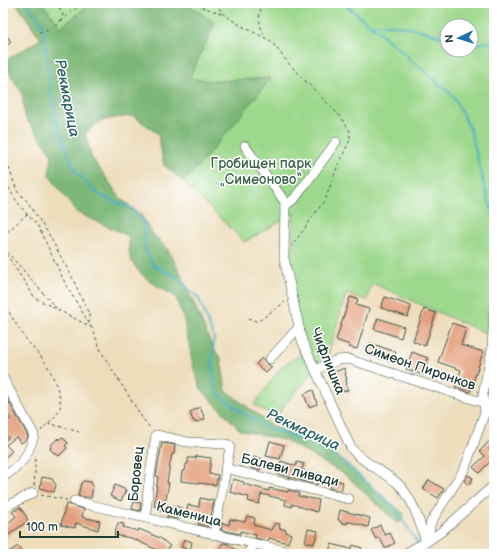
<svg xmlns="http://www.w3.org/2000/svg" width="497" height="557" viewBox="0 0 497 557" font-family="'Balsamiq Sans',sans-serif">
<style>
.green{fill:#9dd88c;stroke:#5e8a60;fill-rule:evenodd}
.forest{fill:#7eb878;stroke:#4e7a56}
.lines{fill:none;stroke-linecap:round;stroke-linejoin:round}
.stream{stroke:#47afc6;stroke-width:2}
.building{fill:#e39e7c}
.minor-casing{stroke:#3e5548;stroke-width:10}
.path{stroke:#3e5548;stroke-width:1;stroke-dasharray:3 3;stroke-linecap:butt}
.minor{stroke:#fff;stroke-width:9}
.labels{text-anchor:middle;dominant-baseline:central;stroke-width:3;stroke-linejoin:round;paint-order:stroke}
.park-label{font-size:14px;fill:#3e644a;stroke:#fff}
.street-label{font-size:14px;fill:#1f3d34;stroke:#fff}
.water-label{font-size:15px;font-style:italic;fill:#2d6567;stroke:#fff}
</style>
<rect width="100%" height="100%" fill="#fff"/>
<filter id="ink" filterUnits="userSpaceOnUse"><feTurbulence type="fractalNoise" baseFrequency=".025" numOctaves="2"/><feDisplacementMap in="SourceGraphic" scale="8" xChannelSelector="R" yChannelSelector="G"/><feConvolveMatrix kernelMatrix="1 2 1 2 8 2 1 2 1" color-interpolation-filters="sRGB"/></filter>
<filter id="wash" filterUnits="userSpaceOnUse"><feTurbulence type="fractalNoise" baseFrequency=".012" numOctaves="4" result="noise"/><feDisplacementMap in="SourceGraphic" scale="16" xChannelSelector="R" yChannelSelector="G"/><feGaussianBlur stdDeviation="0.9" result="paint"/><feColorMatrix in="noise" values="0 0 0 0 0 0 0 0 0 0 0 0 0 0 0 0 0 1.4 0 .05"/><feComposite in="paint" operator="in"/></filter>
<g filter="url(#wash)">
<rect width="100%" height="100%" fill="#edddbb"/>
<g class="green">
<polygon points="42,3 92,3 61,27"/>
<path d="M186,3h308v306l-2,27 -120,-53 -5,17 -21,-6 -21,71 -10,5 -30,34 -8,13 -23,-12 28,-39 18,-11 -3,-45 -10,-54 6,-8v-32l2,-3 -51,29 -60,-60 44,-51 42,-52 -57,2 -24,-3 26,-55zM447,26h24v24h-24z"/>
</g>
<path class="forest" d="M16,3h26l19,24 31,-24h94l29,20 -26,55 24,3 58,-3 -43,53 -44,51 -20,-17 -6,-31 -24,-18c-21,2 -35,1 -49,19l7,23 29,41 20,16 12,19 15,16 13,24 31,72 9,13 5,32 47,35 38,15 10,1 83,72 -2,7 -5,2 -50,-47 -60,-35 -47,-11 -39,-41 -8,-24 -9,-45 -8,-23c-16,-10 -41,-21 -46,-42 -2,-6 -1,-13 -1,-19l-53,-24 -27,-37 3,-21 -27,-37 -3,-24 -19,-31 38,-23z"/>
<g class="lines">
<g class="stream">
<polyline points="26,3 43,25 51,94 59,131 75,171 99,195 131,208 144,223 144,246 153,265 178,278 199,299 214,338 212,362 216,392 240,411 267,428 314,444 343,461 395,508 418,544"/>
<polyline points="343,3 384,36 454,97 470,129 488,200 494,214"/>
<path d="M371,25c27,-2 50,4 76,14"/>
<polyline points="471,44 494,42"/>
<polyline points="421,548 426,554"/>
</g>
</g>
<g id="blocks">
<g class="building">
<polygon points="3,30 11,42 3,48"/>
<polygon points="350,297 358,299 356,305 369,309 357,349 349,347 350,345 336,340"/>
<polygon points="385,297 411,306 408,317 381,308"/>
<polygon points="424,309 436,313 425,346 413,341"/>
<polygon points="378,318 404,327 401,338 374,329"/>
<polygon points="452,323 466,328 461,345 483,352 470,392 455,387 461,370 438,362"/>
<polygon points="370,343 396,352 392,362 366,354"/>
<polygon points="412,352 428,358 423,375 406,369"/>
<polygon points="262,358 266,363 272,367 266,373 256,364"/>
<polygon points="344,368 346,374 345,374 347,379 346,379 347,384 346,385 348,390 338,393 335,372"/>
<polygon points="494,382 494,399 489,396 489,394"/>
<polygon points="313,390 317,404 309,407 304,394"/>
<polygon points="3,391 28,436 27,439 21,443 16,437 6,445 12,451 3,459 3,441 8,438 3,431 3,425 11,419 5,411 3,413"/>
<polygon points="200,407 205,419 195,423 194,420 193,421 190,412"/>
<polygon points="494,436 494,440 489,450 494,455 494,458 479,473 473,467 485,456 480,451"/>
<polygon points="62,437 68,443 65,446 67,448 59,456 56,453 55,454 50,449 51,447 50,446 58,438 59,440"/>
<polygon points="270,441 284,445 280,459 266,456"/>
<polygon points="162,443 175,445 174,454 172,454 170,464 167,483 169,483 165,504 182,508 179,519 167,517 168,512 158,510 158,507 154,506 158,477 156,476"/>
<polygon points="196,456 211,458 209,474 218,475 216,485 181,481 182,471 185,471 186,464 188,464 188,458 196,458"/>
<polygon points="254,457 262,459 260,470 251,468"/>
<polygon points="281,461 296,466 297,462 304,464 302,469 303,471 320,475 317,485 277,474"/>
<polygon points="468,475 473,478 469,485 464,481"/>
<polygon points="42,477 52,479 56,485 54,492 40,488"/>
<polygon points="233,479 244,482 244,484 269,491 269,488 288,492 288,490 299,493 298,496 319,500 317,512 292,504 292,507 285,505 286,500 261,494 259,504 248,501 249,497 230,492"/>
<polygon points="331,479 343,482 341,491 329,488"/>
<polygon points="429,480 444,489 438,498 423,489"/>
<polygon points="84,481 91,482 93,486 91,498 78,496 81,483"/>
<polygon points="115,485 126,490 121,501 110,496"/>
<polygon points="200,498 214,501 209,527 198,524 200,516 186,513 188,505 199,507"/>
<polygon points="134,502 141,503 140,511 132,509"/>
<polygon points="66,504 84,509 82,517 100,521 98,530 76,523 75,528 61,525"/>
<polygon points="20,507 26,516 28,521 3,539 3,528 16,516 12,512"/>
<polygon points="340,510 370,518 368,527 350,522 347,522 347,524 340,522 340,520 338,520"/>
<polygon points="247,516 255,518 254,525 271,530 275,523 280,524 279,528 286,530 286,532 291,534 288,543 269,538 268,541 255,538 256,535 241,531 240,534 221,530 222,523 229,525 230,519 245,522"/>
<polygon points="118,523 124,524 123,527 138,531 139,529 160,538 170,546 164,554 153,554 155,549 131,538 114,535"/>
<polygon points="380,525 385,535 390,533 395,543 385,548 379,537 376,539 371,530"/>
<polygon points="308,529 318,531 314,544 305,542"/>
<polygon points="184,539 192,542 190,550 181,547"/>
<polygon points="223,543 228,544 241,554 223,554 218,550"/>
<polygon points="331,544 351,549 353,545 362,548 360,554 350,554 342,551 342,554 336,554 329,552"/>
<polygon points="18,546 24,554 6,554"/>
</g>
</g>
</g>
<g filter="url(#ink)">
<use href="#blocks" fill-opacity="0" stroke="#3e5548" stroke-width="1"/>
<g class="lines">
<defs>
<g id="minor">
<path d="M245,146l40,56 -1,56 18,83 49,107c12,15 30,22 45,34 16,13 24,41 30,60"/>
<polyline points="285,206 295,198 336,142"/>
<polyline points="270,359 299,327"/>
<polyline points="315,370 338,360 348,359 494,406"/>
<path d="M3,378l31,57c-6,21 -12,30 -31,42"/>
<polyline points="225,468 349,499"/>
<polyline points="74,501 298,554"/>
<polyline points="3,508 33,493"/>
<polyline points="146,518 148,488 156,435 187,442 226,444 229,445 230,447 214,535"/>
<polyline points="427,541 431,522 465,468 485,412 483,394 492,350 494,309"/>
<polyline points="247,554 255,544"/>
<polyline points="404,554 426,542 441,532 494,485"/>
</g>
</defs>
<use href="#minor" class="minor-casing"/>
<g class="path">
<polyline points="197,3 202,7 222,14"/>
<polyline points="216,3 223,14 238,24 271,41 289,64 340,116 350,131 350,140 336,170 326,198 292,246"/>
<path d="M263,3c-6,14 -4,21 2,35"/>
<polyline points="61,21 82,3"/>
<path d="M39,32c10,-1 21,-6 24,-17l-6,-12"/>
<polyline points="3,151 17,191 27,201 48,233 72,277 89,314 89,322"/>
<path d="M3,177c8,17 20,35 34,47l29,61 26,43 10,25 41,66 8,10"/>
<polyline points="3,236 27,214"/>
<polyline points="3,247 57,309"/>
<polyline points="3,249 35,298 91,327"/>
<path d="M3,302c7,11 13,23 21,34 6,9 14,17 21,26 6,9 18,35 15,46 -2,9 -14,15 -19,23"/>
<polyline points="248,318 256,321 260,320 285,302"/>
<polyline points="48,423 79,432"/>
<polyline points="34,486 35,474 35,455"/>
<polyline points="41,495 67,500"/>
</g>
<use href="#minor" class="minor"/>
</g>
</g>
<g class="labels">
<g class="park-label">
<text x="261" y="163">Гробищен парк<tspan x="261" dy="16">„Симеоново“</tspan></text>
</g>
<g class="street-label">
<text transform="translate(328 361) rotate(68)">Чифлишка</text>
<text transform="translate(420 367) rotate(19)">Симеон Пиронков</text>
<text transform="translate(290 470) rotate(14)">Балеви ливади</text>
<text transform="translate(136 474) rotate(-84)">Боровец</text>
<text transform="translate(189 514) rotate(14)">Каменица</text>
</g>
<g class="water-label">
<text transform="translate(67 98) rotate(79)">Рекмарица</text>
<text transform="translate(303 430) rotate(25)">Рекмарица</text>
</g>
</g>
<rect width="497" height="557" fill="none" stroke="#fff" stroke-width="16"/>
<g transform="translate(459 38) rotate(266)"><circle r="19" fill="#ffffff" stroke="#a5b1ae"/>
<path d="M0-3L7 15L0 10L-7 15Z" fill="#1f6fb2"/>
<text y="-6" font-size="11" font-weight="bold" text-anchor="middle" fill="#1f3d34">N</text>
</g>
<path d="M20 531v6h98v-6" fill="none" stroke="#1f3d34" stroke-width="2"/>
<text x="26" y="531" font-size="12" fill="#1f3d34" stroke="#ffffff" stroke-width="3" paint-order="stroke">100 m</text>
</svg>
